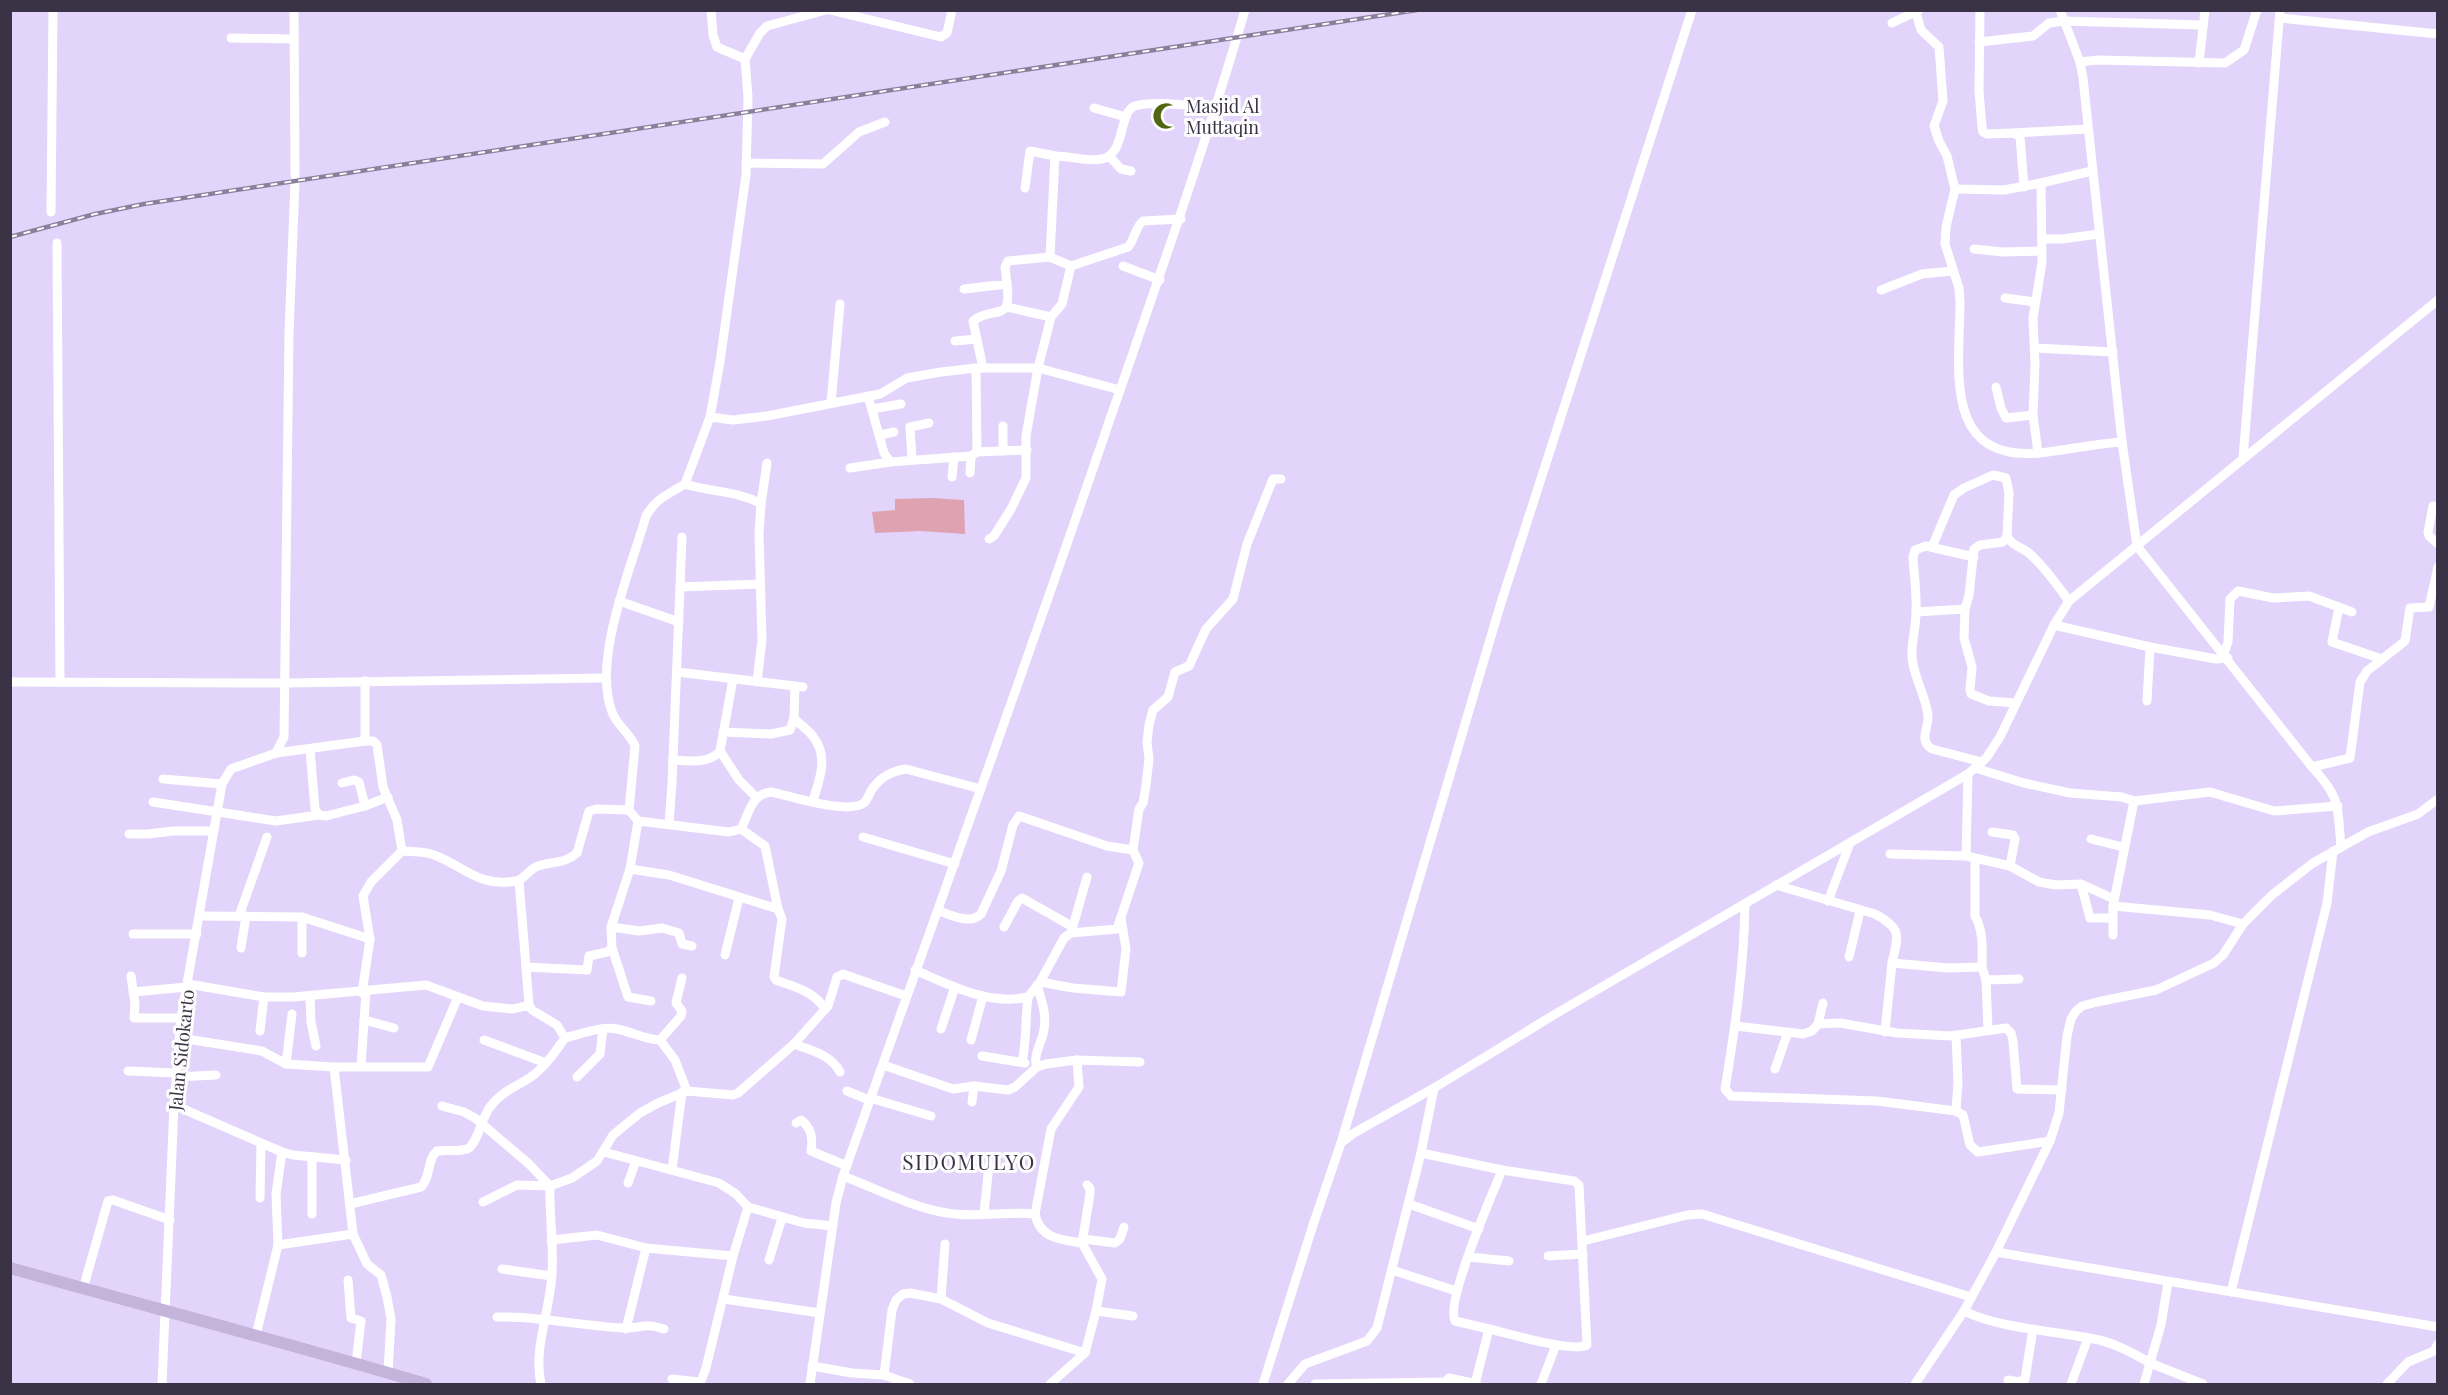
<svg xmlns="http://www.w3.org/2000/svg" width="2448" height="1395" viewBox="0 0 2448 1395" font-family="'Playfair Display',serif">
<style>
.green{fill:#dea2b0}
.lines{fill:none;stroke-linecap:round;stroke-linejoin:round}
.minor{stroke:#fff;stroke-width:9}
.major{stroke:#c4b4db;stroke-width:12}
.rail-casing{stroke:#8b7f9c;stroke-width:4.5}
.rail{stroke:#fdfdfd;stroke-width:2;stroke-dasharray:7;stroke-linecap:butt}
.labels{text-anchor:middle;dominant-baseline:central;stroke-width:6;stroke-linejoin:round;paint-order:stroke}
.poi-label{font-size:18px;fill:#3a3245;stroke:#fdfdfd;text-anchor:start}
.street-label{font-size:18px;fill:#3a3245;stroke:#fdfdfd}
.quarter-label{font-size:21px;letter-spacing:1.5px;fill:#3a3245;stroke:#fdfdfd}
</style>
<rect width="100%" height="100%" fill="#e3d4fb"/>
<polygon class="green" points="931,498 964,500 965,534 920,531 875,533 872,512 895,510 895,499"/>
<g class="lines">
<g class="minor">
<polyline points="294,10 295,175"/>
<path d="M711,10l2,25 4,12 28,12 3,38 -2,78 -26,187 -10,55 -25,67c-16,10 -29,14 -39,32 -15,53 -54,143 -34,196 5,14 18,21 23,34l-6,64 9,11 91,11 12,-3c8,-15 10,-35 30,-37 19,4 77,23 93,11 3,-3 5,-8 7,-12 8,-13 20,-20 35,-22l75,20"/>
<polyline points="830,10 941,37 947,33 952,10"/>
<polyline points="1980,10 1979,91 1982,127 1983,132 1987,134 2013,133 2020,136 2024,187"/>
<path d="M2060,10l20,52 3,16 39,364 15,104 175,221c29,31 25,38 29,79"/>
<path d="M1916,13l5,17 18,17 4,54 -9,25 5,15 8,15 8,33 -9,38 -1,17 14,44 1,14c0,64 -19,160 79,151 28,-3 55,-9 83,-11"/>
<polyline points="2280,18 2438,34"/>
<polyline points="1892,23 1919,10"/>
<polyline points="231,38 294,39"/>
<polyline points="1979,42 2033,36 2049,23 2063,21 2203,25"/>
<polyline points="745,59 760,33 767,26 826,10"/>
<polyline points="2080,62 2098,60 2225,63 2244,50 2257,10"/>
<polyline points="2199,63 2205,10"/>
<polyline points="1094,108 1126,117"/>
<polyline points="2013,133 2088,129"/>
<polyline points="1109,156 1121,169 1131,171"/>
<polyline points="746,163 823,164 859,132 885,122"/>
<polyline points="1025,188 1030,151 1055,156"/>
<polyline points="1955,189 2004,190 2041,183"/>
<polyline points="51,212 53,10"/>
<polyline points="2042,239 2062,239 2099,234"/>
<polyline points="57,243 60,682"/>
<polyline points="1974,249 2003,252 2042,251"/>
<path d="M1050,257l21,9 57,-19c7,-8 7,-20 15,-26l38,-2"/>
<polyline points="1123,266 1160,280"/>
<path d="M964,289l43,-5 -2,-17 3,-6 42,-4 5,-101c15,0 32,6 47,3 24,-4 16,-47 33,-53 18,-6 60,0 80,2"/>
<polyline points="1881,290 1922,274 1952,271"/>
<polyline points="2005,298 2035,302"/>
<polyline points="1007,307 1051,317"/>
<polyline points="955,341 977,339"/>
<polyline points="2035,348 2113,352"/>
<path d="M983,368l-10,-47c21,-17 39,4 34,-37"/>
<polyline points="1996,387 2001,408 2006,418 2033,415"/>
<polyline points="868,396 884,453 890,462 971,456 977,452 976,368"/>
<polyline points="831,403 840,304"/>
<polyline points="872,409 901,404"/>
<polyline points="710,417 733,420 767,416 880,394 907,378 941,372 976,368 1038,368 1120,390"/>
<polyline points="880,435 894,432"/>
<polyline points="1003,451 1003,426"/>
<polyline points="977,452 1027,450"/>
<polyline points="2038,453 2033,415 2035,364 2033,318 2042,263 2041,183 2092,171"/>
<polyline points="2243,458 2280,10"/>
<polyline points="912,459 910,427 929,423"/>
<polyline points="850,468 890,462"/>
<polyline points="970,473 971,456"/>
<polyline points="952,477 954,457"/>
<path d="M685,484c24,8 54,7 76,20l-2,30 3,106 -5,42"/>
<polyline points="761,504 767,463"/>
<polyline points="2438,507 2433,506 2428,532 2429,536 2438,544"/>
<path d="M2007,536c6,11 13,10 22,17 16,14 28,32 40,48"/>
<polyline points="989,539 994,536 1011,509 1026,478 1026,436 1038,368 1051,317 1062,304 1071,266"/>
<polyline points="1932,547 1954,495 1964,488 1993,475 2006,478 2009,493 2007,536 2003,542 1980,545 1974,549 1969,595 1965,609 1964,638 1972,667 1970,690 1971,694 1989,701 2016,703"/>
<path d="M1974,557l-48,-11 -11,4 -2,7c1,18 4,37 3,55 0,16 -5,31 -4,46 2,20 14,38 16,58 1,12 -10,24 4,33l50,13"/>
<polyline points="680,587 760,584"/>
<polyline points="619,601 679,622"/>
<polyline points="2339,607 2332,642 2382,659"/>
<polyline points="1916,612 1965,609"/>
<polyline points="2054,625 2150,647 2216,659 2228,658"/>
<polyline points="2224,653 2228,642 2230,599 2238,591 2273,598 2309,596 2352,612"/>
<polyline points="677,672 803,687"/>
<polyline points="733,679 720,751 739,780 757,798"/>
<polyline points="365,681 365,741"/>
<polyline points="10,682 286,683 604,678"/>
<polyline points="2147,701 2150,647"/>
<path d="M794,718c6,7 15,12 20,20 15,20 5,42 -1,63"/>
<polyline points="723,732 771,734 790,730 794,718 795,686"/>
<polyline points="310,749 315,809 319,815 326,816 365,806 388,797"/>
<polyline points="276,753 284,737 289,333 295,181"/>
<path d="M673,760c15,1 37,4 47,-9"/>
<polyline points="2312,767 2350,758 2360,682 2367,671 2405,641 2410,608 2429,607 2438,567"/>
<polyline points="1975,768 2024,783 2070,793 2122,797 2134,801 2210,792 2274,811 2338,806"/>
<polyline points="163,779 222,784"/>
<polyline points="342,783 354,780 359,782 365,806"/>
<polyline points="153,802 276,821 319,815"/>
<polyline points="669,824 672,783 682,537"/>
<polyline points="741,829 765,846 778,909"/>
<polyline points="1992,832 2013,835 2015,839 2010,866"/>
<polyline points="129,834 148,834 173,831 214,831"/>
<polyline points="863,837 955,864"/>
<polyline points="2091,839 2123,847"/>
<polyline points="1133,850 1139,809 1143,803 1146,785 1149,759 1147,742 1149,725 1153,710 1168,697 1175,672 1189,666 1206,629 1233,599 1247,544 1273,479 1281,479"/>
<path d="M402,851c10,1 23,0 32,4 30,11 45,33 82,26 8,-1 13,-12 22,-15 14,-5 27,-2 39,-13l12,-42 8,-2 32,1"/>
<polyline points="1890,854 1966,856 2010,866 2039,882 2056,885 2081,884 2114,899"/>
<polyline points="1966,856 1968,774"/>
<path d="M630,869l39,6 109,34 4,10 -8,58 2,3c18,7 38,11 49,29"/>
<polyline points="519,881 526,967 587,970 589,956 607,952 612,948 611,927 630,869 638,821"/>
<polyline points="2081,884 2090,918 2112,918"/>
<path d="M1776,885l99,29c28,15 23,22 17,49"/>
<polyline points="1828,901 1850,843"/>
<path d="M1745,905c-1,62 -10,123 -20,184l6,7 146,5 79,10 7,4 7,30 8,7 72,-11"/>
<polyline points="2113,906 2210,915 2243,924"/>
<path d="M939,911c13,4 31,14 42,3l20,-43 12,-46 6,-9 88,30 26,4"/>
<polyline points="200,916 302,917 370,939"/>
<polyline points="239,916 267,837"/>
<polyline points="302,917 302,953"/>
<polyline points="611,927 639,931 662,928 679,933 682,944 692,946"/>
<polyline points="1004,927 1018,901 1022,898 1073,927"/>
<polyline points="1071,933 1117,929 1139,863 1133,850"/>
<polyline points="133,934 197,934"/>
<polyline points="2113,935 2113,906 2134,801"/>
<polyline points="241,948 246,916"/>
<polyline points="612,948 628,997 651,1001"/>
<polyline points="725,955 739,898"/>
<polyline points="1849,957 1860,911"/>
<polyline points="526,967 529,1005"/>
<polyline points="1982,967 1986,980 1988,1030"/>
<path d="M915,970c35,15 74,36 113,27l12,-15 24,-44 7,-5 16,-56"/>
<polyline points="131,976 135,1004 134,1018 181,1018"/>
<polyline points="1986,980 2019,979"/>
<polyline points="1040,982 1073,988 1121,992 1126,949 1121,918"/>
<path d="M188,984l76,13h29l133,-12 57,21 30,3 16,-4 3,5 25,15 8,13c-10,14 -20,29 -34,39 -14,9 -30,15 -41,30 -8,10 -12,34 -21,41 -9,5 -22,1 -32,3 -10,8 -6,26 -16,36l-71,17"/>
<polyline points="133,992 187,987"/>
<polyline points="310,996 311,1022 316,1046"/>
<polyline points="364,1020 394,1028"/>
<polyline points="1818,1024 1823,1003"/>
<polyline points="1736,1026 1803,1034 1812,1031 1818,1024 1840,1023 1897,1033 1951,1036 2006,1028 2011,1033 2013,1041 2017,1089 2062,1090"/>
<polyline points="941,1029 955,987"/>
<polyline points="260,1031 264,997"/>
<path d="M1885,1032l7,-69 56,5 34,-1c0,-18 2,-35 -7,-51v-58"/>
<polyline points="1956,1035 1958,1082 1956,1111"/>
<polyline points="180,1038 262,1051 286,1064 334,1067 428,1067 458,997"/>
<path d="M565,1038c16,-4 36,-12 52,-9 15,3 27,10 43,11l15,20 12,31"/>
<polyline points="484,1040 546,1063"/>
<polyline points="660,1040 681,1016 682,1011 676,1003 682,978"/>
<polyline points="971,1040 983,996"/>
<path d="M794,1044c18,7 36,10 46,28"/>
<polyline points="982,1056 1025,1063"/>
<path d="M1022,1062c5,-22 3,-43 6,-65"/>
<polyline points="286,1064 292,1014"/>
<polyline points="883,1065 953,1089 974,1086 1008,1090 1015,1087 1037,1067 1046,1064 1077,1060 1140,1062"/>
<polyline points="361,1066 366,992"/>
<polyline points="334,1067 353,1234 367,1264 381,1275 387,1297 391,1319 388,1372"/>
<path d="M1037,1067c-5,-12 6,-26 7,-38 3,-15 -3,-30 -7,-44"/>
<polyline points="1775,1069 1788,1032"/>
<polyline points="128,1071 176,1073"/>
<polyline points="176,1077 216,1075"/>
<polyline points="577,1077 600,1054 603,1029"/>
<polyline points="847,1091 869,1100"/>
<polyline points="870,1098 931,1116"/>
<polyline points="972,1102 974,1086"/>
<polyline points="174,1105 282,1152 293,1155 346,1160"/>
<polyline points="442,1106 464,1112 475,1118 529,1164 550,1186"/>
<path d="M796,1123l5,-3c11,8 12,19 10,31l36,15"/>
<polyline points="1341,1143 1500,606 1692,10"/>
<polyline points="604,1152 719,1183 736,1194 748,1207 804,1223 833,1226"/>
<path d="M1421,1153l81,17 72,11 5,4 8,160c-15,8 -79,-12 -98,-16"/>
<polyline points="672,1170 682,1092"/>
<path d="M843,1176c34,13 68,31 104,37 29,5 59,-2 88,1 5,25 27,26 47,29l20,36 -6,32 -11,42 -35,31"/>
<polyline points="628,1183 636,1161"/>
<polyline points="260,1198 261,1143"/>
<polyline points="483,1202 517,1185 550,1186"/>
<polyline points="1409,1204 1479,1229"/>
<polyline points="984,1213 989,1165"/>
<polyline points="312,1214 312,1157"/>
<polyline points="1035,1214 1051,1129 1079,1087 1077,1060"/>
<polyline points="1083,1239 1115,1243 1120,1239 1124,1227"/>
<polyline points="551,1240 597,1235 646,1248 733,1256"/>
<polyline points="1583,1241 1687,1215 1702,1214 1971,1297"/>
<polyline points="1082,1243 1090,1194 1090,1188 1087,1185"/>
<polyline points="278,1245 276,1194 282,1152"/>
<polyline points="1996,1252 2438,1327"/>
<polyline points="1548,1256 1583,1254"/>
<polyline points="1469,1257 1509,1261"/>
<polyline points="769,1260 782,1218"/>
<polyline points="502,1269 552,1276"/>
<polyline points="1392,1270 1456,1291"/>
<polyline points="348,1280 351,1318 361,1321 356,1363"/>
<polyline points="2168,1282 2161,1325 2150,1363 2203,1384"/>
<polyline points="83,1289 108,1201 113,1200 170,1220"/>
<polyline points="2231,1292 2327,903 2333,851"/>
<polyline points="724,1299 820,1313"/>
<polyline points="941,1299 945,1244"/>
<polyline points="1096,1311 1133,1316"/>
<path d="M1964,1311c36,18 95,20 135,29 17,4 36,14 51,23l-6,21"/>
<path d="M497,1317c42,-1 84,9 126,11 18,1 20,-6 41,1"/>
<polyline points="626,1329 646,1248"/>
<polyline points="256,1335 278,1245 353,1234"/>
<polyline points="812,1366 852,1373 884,1375 910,1384"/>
<polyline points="884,1375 892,1310 896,1300 903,1294 910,1293 941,1299 988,1323 1085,1353"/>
<polyline points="672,1379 699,1382"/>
<polyline points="2008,1380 2019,1382 2025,1379 2033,1329"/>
<polyline points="162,1384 174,1105 181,1018 222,784 231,769 276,753 365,741 373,741 377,745 383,787 397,820 402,851 371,882 363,896 370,939 362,993"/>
<path d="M541,1384c-8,-35 9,-73 11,-110 2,-29 -3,-59 -2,-88l22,-8 25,-17 16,-26 27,-22 18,-10 29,-12 46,4 5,-2 56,-49 34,-38 9,-29 6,-3 63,22"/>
<polyline points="700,1384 706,1368 733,1256 748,1207"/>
<path d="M810,1384l26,-181 7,-27c89,-251 180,-502 266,-754 47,-136 95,-272 136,-412"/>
<polyline points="1263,1384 1313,1225 1341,1143 1354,1133 1434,1088 1557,1013 1968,774 1987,757 2000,737 2054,625 2069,601 2438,300"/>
<polyline points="1288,1384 1305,1364 1367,1341 1377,1328 1421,1153 1434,1088"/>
<polyline points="1315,1384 1445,1382"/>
<polyline points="1444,1384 1449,1378 1477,1384"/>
<path d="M1475,1384l14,-55 -34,-8c-10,-19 37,-126 47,-151"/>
<polyline points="1541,1384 1556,1345"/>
<polyline points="1915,1384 1964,1311 1996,1252 2050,1141 2059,1113 2067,1036 2071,1019 2076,1011 2082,1006 2097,1002 2156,990 2214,963 2223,955 2243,924 2272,895 2313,863 2368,832 2418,814 2438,799"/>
<polyline points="2071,1384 2088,1338"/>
<polyline points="2387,1384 2408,1362 2434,1351 2438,1344"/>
</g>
<path class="major" d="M10,1268c139,39 278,75 416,116"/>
<defs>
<polyline id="rail" points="10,237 95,214 144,204 1417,10"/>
</defs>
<use href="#rail" class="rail-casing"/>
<use href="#rail" class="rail"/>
</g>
<defs>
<symbol id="mosque-bare" viewBox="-9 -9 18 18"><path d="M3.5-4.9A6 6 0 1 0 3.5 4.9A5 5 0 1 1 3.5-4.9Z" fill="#516512" stroke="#fdfdfd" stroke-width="2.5" paint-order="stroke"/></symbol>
</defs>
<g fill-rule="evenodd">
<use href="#mosque-bare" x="1147" y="97" width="38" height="38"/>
</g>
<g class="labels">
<g class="poi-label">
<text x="1186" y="106">Masjid Al<tspan x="1186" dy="21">Muttaqin</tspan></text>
</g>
<g class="street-label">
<text transform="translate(181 1050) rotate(-84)">Jalan Sidokarto</text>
</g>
<g class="quarter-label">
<text x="969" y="1161">SIDOMULYO</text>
</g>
</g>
<rect width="2448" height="1395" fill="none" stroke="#3a3245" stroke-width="24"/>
</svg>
